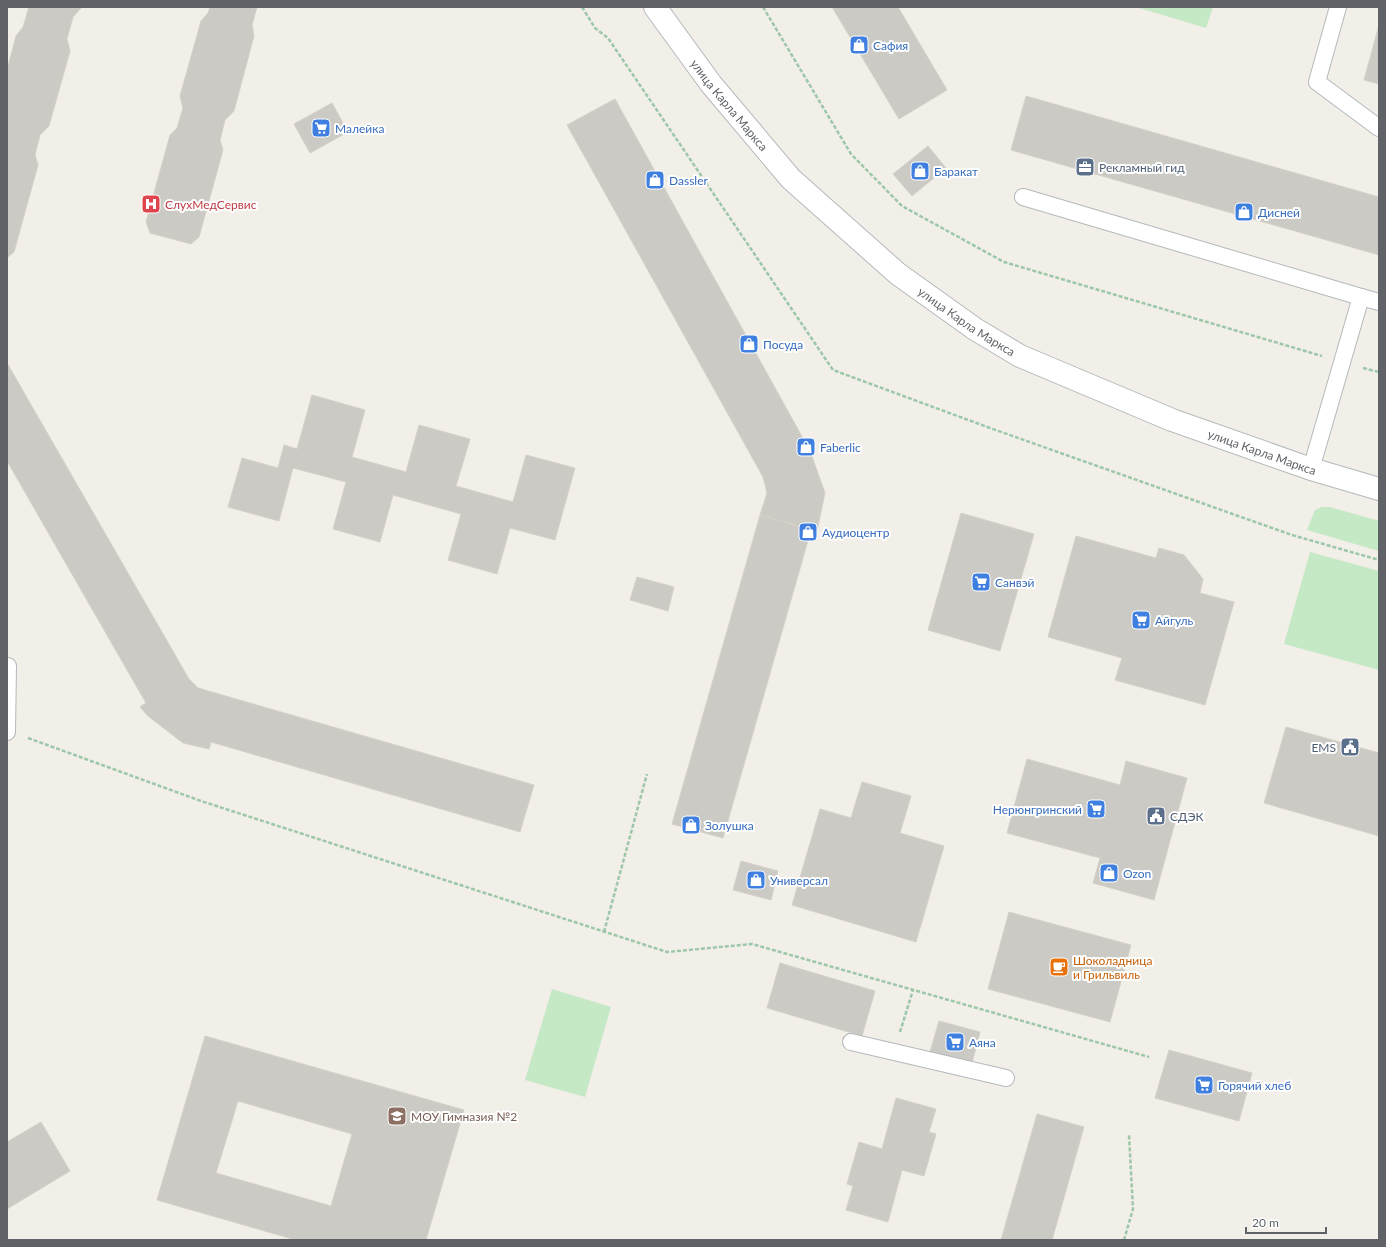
<svg xmlns="http://www.w3.org/2000/svg" width="1386" height="1247" viewBox="0 0 1386 1247" font-family="Lato,sans-serif">
<style>
.green{fill:#c5e8c5}
.building{fill:#cccac5;stroke:#d6d1c6;fill-rule:evenodd}
.lines{fill:none;stroke-linecap:round;stroke-linejoin:round}
.lane-casing{stroke:#b5b8bc;stroke-width:18}
.street-casing{stroke:#b5b8bc;stroke-width:24}
.path{stroke:#9cc7a9;stroke-width:2.5;stroke-dasharray:4 2;stroke-linecap:butt}
.lane{stroke:#fff;stroke-width:16}
.street{stroke:#fff;stroke-width:22}
.labels{text-anchor:middle;dominant-baseline:central;stroke-width:4;stroke-linejoin:round;paint-order:stroke}
.shop-label{font-size:12px;fill:#366cbe;stroke:#fff;text-anchor:start}
.street-label{font-size:12px;fill:#5f6368;stroke:#fff}
.service-label{font-size:12px;fill:#4e5e75;stroke:#fff;text-anchor:start}
.health-label{font-size:12px;fill:#be3a42;stroke:#fff;text-anchor:start}
.food-label{font-size:12px;fill:#c56008;stroke:#fff;text-anchor:start}
.education-label{font-size:12px;fill:#785e54;stroke:#fff;text-anchor:start}
</style>
<rect width="100%" height="100%" fill="#f1efe8"/>
<g class="green">
<polygon points="1136,7 1213,7 1206,28"/>
<polygon points="1322,507 1330,507 1379,521 1379,551 1307,530 1315,510"/>
<polygon points="1310,552 1379,571 1379,670 1284,644"/>
<polygon points="552,989 611,1007 585,1097 525,1080"/>
</g>
<g class="building">
<polygon points="29,7 82,7 73,17 67,39 70,51 49,126 40,135 35,155 38,165 14,252 7,258 7,70 16,36 23,27"/>
<polygon points="210,7 257,7 252,25 254,36 234,111 225,120 220,140 223,150 199,237 191,244 150,233 146,222 170,135 177,128 183,108 180,96 201,21 208,13"/>
<polygon points="832,7 898,7 947,90 899,119"/>
<polygon points="1379,25 1379,84 1364,80"/>
<polygon points="1026,96 1379,197 1379,255 1011,150"/>
<polygon points="615,99 810,451 825,493 817,531 760,515 767,493 763,477 567,125"/>
<polygon points="332,103 348,132 310,153 294,124"/>
<polygon points="928,146 946,168 912,196 893,174"/>
<polygon points="7,363 189,679 198,688 534,785 520,832 211,742 209,749 183,743 148,716 140,707 146,703 7,461"/>
<polygon points="312,395 365,410 352,457 406,472 419,425 470,439 456,486 513,502 526,455 575,468 555,540 510,528 497,574 448,560 461,514 393,495 380,542 333,529 346,482 293,468 279,521 228,507 242,458 278,468 284,445 297,449"/>
<polygon points="961,513 1034,534 1000,651 928,630"/>
<polygon points="760,515 811,530 723,838 672,824"/>
<polygon points="1076,536 1156,558 1159,548 1184,555 1203,579 1200,593 1234,602 1205,705 1115,680 1122,658 1048,637"/>
<polygon points="637,577 674,587 668,611 630,600"/>
<polygon points="1286,727 1379,753 1379,836 1264,803"/>
<polygon points="1027,759 1120,785 1126,761 1187,778 1154,900 1093,883 1100,858 1007,833"/>
<polygon points="862,782 911,796 900,833 944,846 916,942 792,905 820,809 851,818"/>
<polygon points="741,861 778,871 771,900 733,890"/>
<polygon points="1009,912 1131,945 1110,1022 988,989"/>
<polygon points="780,963 875,991 862,1036 767,1008"/>
<polygon points="939,1021 980,1032 972,1063 930,1052"/>
<path d="M205,1036l259,74 -38,130h-130l-139,-40zM238,1101l114,33 -21,72 -115,-33z"/>
<polygon points="1169,1050 1252,1073 1239,1121 1155,1098"/>
<polygon points="896,1098 936,1109 929,1132 936,1134 924,1176 902,1170 888,1222 846,1210 853,1186 847,1184 859,1142 882,1149"/>
<polygon points="1037,1114 1084,1127 1052,1240 1001,1240"/>
<polygon points="41,1122 70,1171 7,1209 7,1142"/>
</g>
<g class="lines">
<defs>
<g id="lane">
<polyline points="1338,7 1317,82 1379,128"/>
<polyline points="1023,197 1361,297"/>
<polyline points="1311,469 1361,297 1379,302"/>
<polyline points="7,732 8,666"/>
<polyline points="851,1042 1006,1078"/>
</g>
<g id="street">
<path id="s1" d="M655,7l56,77 80,95 107,95 77,55 45,27 152,64 139,49 68,20"/>
</g>
</defs>
<use href="#lane" class="lane-casing"/>
<use href="#street" class="street-casing"/>
<g class="path">
<polyline points="582,7 595,28 608,38 833,370 990,428 1292,535 1379,560"/>
<polyline points="763,7 851,154 902,206 1004,262 1322,356"/>
<polyline points="1363,368 1379,372"/>
<polyline points="28,738 201,801 667,952 752,944 1149,1057"/>
<polyline points="604,932 647,774"/>
<polyline points="900,1032 913,990"/>
<polyline points="1124,1240 1133,1209 1129,1135"/>
</g>
<use href="#lane" class="lane"/>
<use href="#street" class="street"/>
</g>
<defs>
<symbol id="shop-square" viewBox="-11 -11 22 22"><rect x="-9" y="-9" width="18" height="18" rx="4" fill="#3f7fe0" stroke="#fff"/><path d="M-5-2.5h2.3a2.7 3.5 0 0 1 5.4 0H5L5.5 6h-11ZM-1.5-2.5h3a1.5 2.3 0 0 0-3 0Z" fill="#fff"/></symbol>
<symbol id="supermarket-square" viewBox="-11 -11 22 22"><rect x="-9" y="-9" width="18" height="18" rx="4" fill="#3f7fe0" stroke="#fff"/><path d="M-6-5.5h2.5l.6 2H6L4.5 2H-2.5L-4.4-4H-6ZM-1.5 3.2a1.3 1.3 0 1 0 .1 0ZM3 3.2a1.3 1.3 0 1 0 .1 0Z" fill="#fff"/></symbol>
<symbol id="office-square" viewBox="-11 -11 22 22"><rect x="-9" y="-9" width="18" height="18" rx="4" fill="#5c6f8a" stroke="#fff"/><path d="M-6-3h4V-5.5h4V-3h4V5H-6ZM-1-4.5V-3h2v-1.5ZM-6 0V1H6V0Z" fill="#fff"/></symbol>
<symbol id="hospital-square" viewBox="-11 -11 22 22"><rect x="-9" y="-9" width="18" height="18" rx="4" fill="#e0444e" stroke="#fff"/><path d="M-5-5h3v3.5h4V-5h3V5h-3V1.5h-4V5h-3Z" fill="#fff"/></symbol>
<symbol id="civic-square" viewBox="-11 -11 22 22"><rect x="-9" y="-9" width="18" height="18" rx="4" fill="#5c6f8a" stroke="#fff"/><path d="M-.6-6.5H3V-4.5H.6V-3L4-1V1h2V6H-6V1h2V-1L-.6-3ZM-1.2 2.5V6h2.4V2.5Z" fill="#fff"/></symbol>
<symbol id="cafe-square" viewBox="-11 -11 22 22"><rect x="-9" y="-9" width="18" height="18" rx="4" fill="#e8710a" stroke="#fff"/><path d="M-5.5-4.5H6V0H3Q3 3.5 0 3.5H-2.5Q-5.5 3.5-5.5 0ZM3-3.2v2h1.7v-2ZM-6 4.5H4V6H-6Z" fill="#fff"/></symbol>
<symbol id="school-square" viewBox="-11 -11 22 22"><rect x="-9" y="-9" width="18" height="18" rx="4" fill="#8d6e63" stroke="#fff"/><path d="M0-5L7-2L0 1L-7-2ZM-4 1L0 2.5L4 1V4Q0 6-4 4Z" fill="#fff"/></symbol>
</defs>
<g fill-rule="evenodd">
<use href="#shop-square" x="848" y="34" width="22" height="22"/>
<use href="#supermarket-square" x="310" y="117" width="22" height="22"/>
<use href="#office-square" x="1074" y="156" width="22" height="22"/>
<use href="#shop-square" x="909" y="160" width="22" height="22"/>
<use href="#shop-square" x="644" y="169" width="22" height="22"/>
<use href="#hospital-square" x="140" y="193" width="22" height="22"/>
<use href="#shop-square" x="1233" y="201" width="22" height="22"/>
<use href="#shop-square" x="738" y="333" width="22" height="22"/>
<use href="#shop-square" x="795" y="436" width="22" height="22"/>
<use href="#shop-square" x="797" y="521" width="22" height="22"/>
<use href="#supermarket-square" x="970" y="571" width="22" height="22"/>
<use href="#supermarket-square" x="1130" y="609" width="22" height="22"/>
<use href="#civic-square" x="1339" y="736" width="22" height="22"/>
<use href="#supermarket-square" x="1085" y="798" width="22" height="22"/>
<use href="#civic-square" x="1145" y="805" width="22" height="22"/>
<use href="#shop-square" x="680" y="814" width="22" height="22"/>
<use href="#shop-square" x="1098" y="862" width="22" height="22"/>
<use href="#shop-square" x="745" y="869" width="22" height="22"/>
<use href="#cafe-square" x="1048" y="956" width="22" height="22"/>
<use href="#supermarket-square" x="944" y="1031" width="22" height="22"/>
<use href="#supermarket-square" x="1193" y="1074" width="22" height="22"/>
<use href="#school-square" x="386" y="1105" width="22" height="22"/>
</g>
<g class="labels">
<g class="shop-label">
<text x="873" y="45">Сафия</text>
<text x="335" y="128">Малейка</text>
<text x="934" y="171">Баракат</text>
<text x="669" y="180">Dassler</text>
<text x="1258" y="212">Дисней</text>
<text x="763" y="344">Посуда</text>
<text x="820" y="447">Faberlic</text>
<text x="822" y="532">Аудиоцентр</text>
<text x="995" y="582">Санвэй</text>
<text x="1155" y="620">Айгуль</text>
<text x="1082" y="809" text-anchor="end">Нерюнгринский</text>
<text x="705" y="825">Золушка</text>
<text x="1123" y="873">Ozon</text>
<text x="770" y="880">Универсал</text>
<text x="969" y="1042">Аяна</text>
<text x="1218" y="1085">Горячий хлеб</text>
</g>
<g class="street-label">
<text stroke="none"><textPath href="#s1" startOffset="123">улица Карла Маркса</textPath></text>
<text stroke="none"><textPath href="#s1" startOffset="446">улица Карла Маркса</textPath></text>
<text stroke="none"><textPath href="#s1" startOffset="770">улица Карла Маркса</textPath></text>
</g>
<g class="service-label">
<text x="1099" y="167">Рекламный гид</text>
<text x="1336" y="747" text-anchor="end">EMS</text>
<text x="1170" y="816">СДЭК</text>
</g>
<g class="health-label">
<text x="165" y="204">СлухМедСервис</text>
</g>
<g class="food-label">
<text x="1073" y="960">Шоколадница<tspan x="1073" dy="14">и Грильвиль</tspan></text>
</g>
<g class="education-label">
<text x="411" y="1116">МОУ Гимназия №2</text>
</g>
</g>
<rect width="1386" height="1247" fill="none" stroke="#5f6368" stroke-width="16"/>
<path d="M1246 1227v6h80v-6" fill="none" stroke="#5f6368" stroke-width="2"/>
<text x="1252" y="1227" font-size="12" fill="#5f6368" stroke="#ffffff" stroke-width="3" paint-order="stroke">20 m</text>
</svg>
